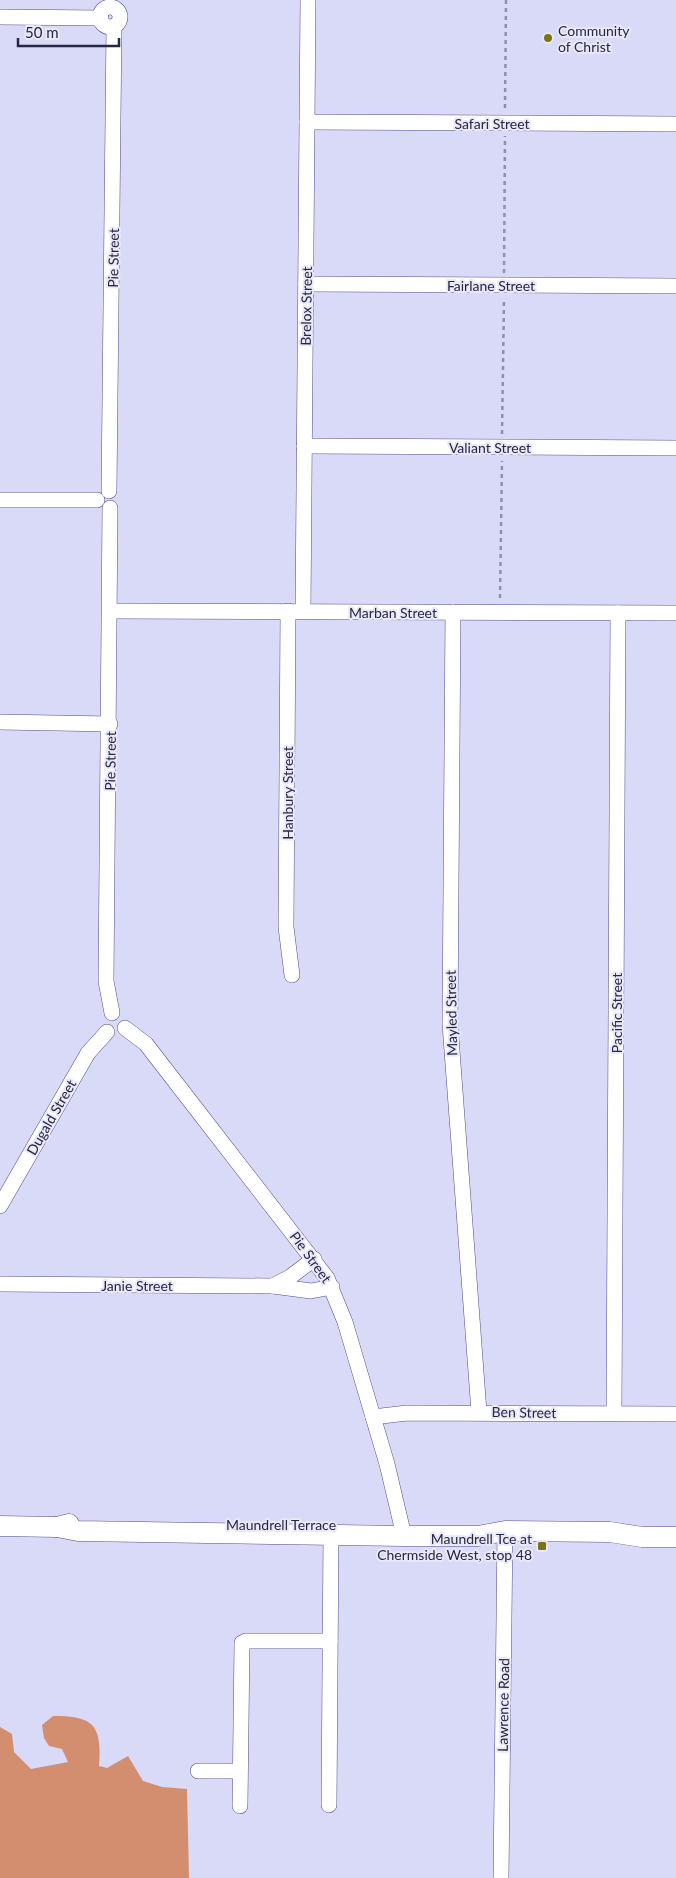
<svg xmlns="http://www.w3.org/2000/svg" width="676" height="1878" viewBox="0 0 676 1878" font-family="Lato,sans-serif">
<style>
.forest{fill:#d38e70}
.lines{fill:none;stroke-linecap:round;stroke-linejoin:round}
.minor-casing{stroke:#514c8d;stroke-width:16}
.major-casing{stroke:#514c8d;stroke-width:21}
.path{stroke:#908fad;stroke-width:2.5;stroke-dasharray:4 4;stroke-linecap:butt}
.minor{stroke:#fff;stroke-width:15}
.major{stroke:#fff;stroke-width:20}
.poi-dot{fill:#7b7417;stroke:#e8e8f8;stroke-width:2}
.labels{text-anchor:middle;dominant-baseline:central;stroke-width:4;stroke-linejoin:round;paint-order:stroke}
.poi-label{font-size:14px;fill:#272643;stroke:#e8e8f8;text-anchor:start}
.street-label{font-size:14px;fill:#272643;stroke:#e8e8f8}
</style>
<rect width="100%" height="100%" fill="#d9d9f8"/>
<path class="forest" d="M53,1716c41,0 49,9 46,50l8,2 21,-12 15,25 19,6 25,2 2,89h-189v-151l12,7 2,18 17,17 37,-7 -6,-13 -13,-3 -5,-8 -2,-13z"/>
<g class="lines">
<defs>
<g id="minor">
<circle cx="110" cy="17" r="10"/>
<polyline points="0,17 101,18"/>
<polyline points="307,122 676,124"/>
<polyline points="306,284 676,286"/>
<polyline points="304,446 676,448"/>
<polyline points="109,491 114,26"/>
<polyline points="0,500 97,500"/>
<polyline points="110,508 106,981 112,1013"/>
<polyline points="111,611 676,613"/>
<polyline points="288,611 286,927 292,975"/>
<polyline points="303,611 308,0"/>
<polyline points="453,612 450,1024 479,1412"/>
<polyline points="0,722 110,724"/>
<polyline points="125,1028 146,1044 327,1278 345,1322 387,1464 404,1536"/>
<polyline points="0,1206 88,1053 107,1032"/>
<polyline points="0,1284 273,1286 311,1291 332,1287"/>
<polyline points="273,1286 290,1277 314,1259"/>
<polyline points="614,1413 618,613"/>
<polyline points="373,1417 407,1413 676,1414"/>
<polyline points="198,1771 240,1771"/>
<polyline points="329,1805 331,1534"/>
<polyline points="240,1806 242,1643 246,1641 330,1641"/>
<polyline points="501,1878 505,1531"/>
</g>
<g id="major">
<polyline points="0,1526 57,1527 69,1524"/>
<polyline points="57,1527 78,1531 404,1536 478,1536 505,1531 610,1532 642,1537 676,1537"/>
</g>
</defs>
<use href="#minor" class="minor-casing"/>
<use href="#major" class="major-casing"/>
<g class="path">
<polyline points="505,108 506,0"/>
<polyline points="504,273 505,136"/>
<polyline points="502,434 504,300"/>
<polyline points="500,598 502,461"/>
</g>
<use href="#minor" class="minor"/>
<use href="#major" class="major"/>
</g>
<g class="poi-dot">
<circle cx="548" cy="38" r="5"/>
<rect x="537" y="1541" width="10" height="10" rx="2.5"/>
</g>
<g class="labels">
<g class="poi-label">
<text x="558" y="30">Community<tspan x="558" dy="16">of Christ</tspan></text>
<text x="532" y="1538" text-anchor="end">Maundrell Tce at<tspan x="532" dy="16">Chermside West, stop 48</tspan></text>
</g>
<g class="street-label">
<text x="492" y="123">Safari Street</text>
<text transform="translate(113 258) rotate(-89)">Pie Street</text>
<text x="491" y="285">Fairlane Street</text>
<text transform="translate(306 306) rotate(-89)">Brelox Street</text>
<text x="490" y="447">Valiant Street</text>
<text x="393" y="612">Marban Street</text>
<text transform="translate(110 761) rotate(-89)">Pie Street</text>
<text transform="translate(287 793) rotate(-90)">Hanbury Street</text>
<text transform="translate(451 1013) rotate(-91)">Mayled Street</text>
<text transform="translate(616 1013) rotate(-90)">Pacific Street</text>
<text transform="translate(51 1117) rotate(-60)">Dugald Street</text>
<text transform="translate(311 1257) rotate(54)">Pie Street</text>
<text x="137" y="1285">Janie Street</text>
<text transform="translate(524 1412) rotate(1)">Ben Street</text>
<text x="281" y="1524">Maundrell Terrace</text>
<text transform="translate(503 1705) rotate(-89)">Lawrence Road</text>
</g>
</g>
<path d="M18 38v8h101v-8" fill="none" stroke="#272643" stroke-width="2.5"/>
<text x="25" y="38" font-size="15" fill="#272643" stroke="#e8e8f8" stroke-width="4" paint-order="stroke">50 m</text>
</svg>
